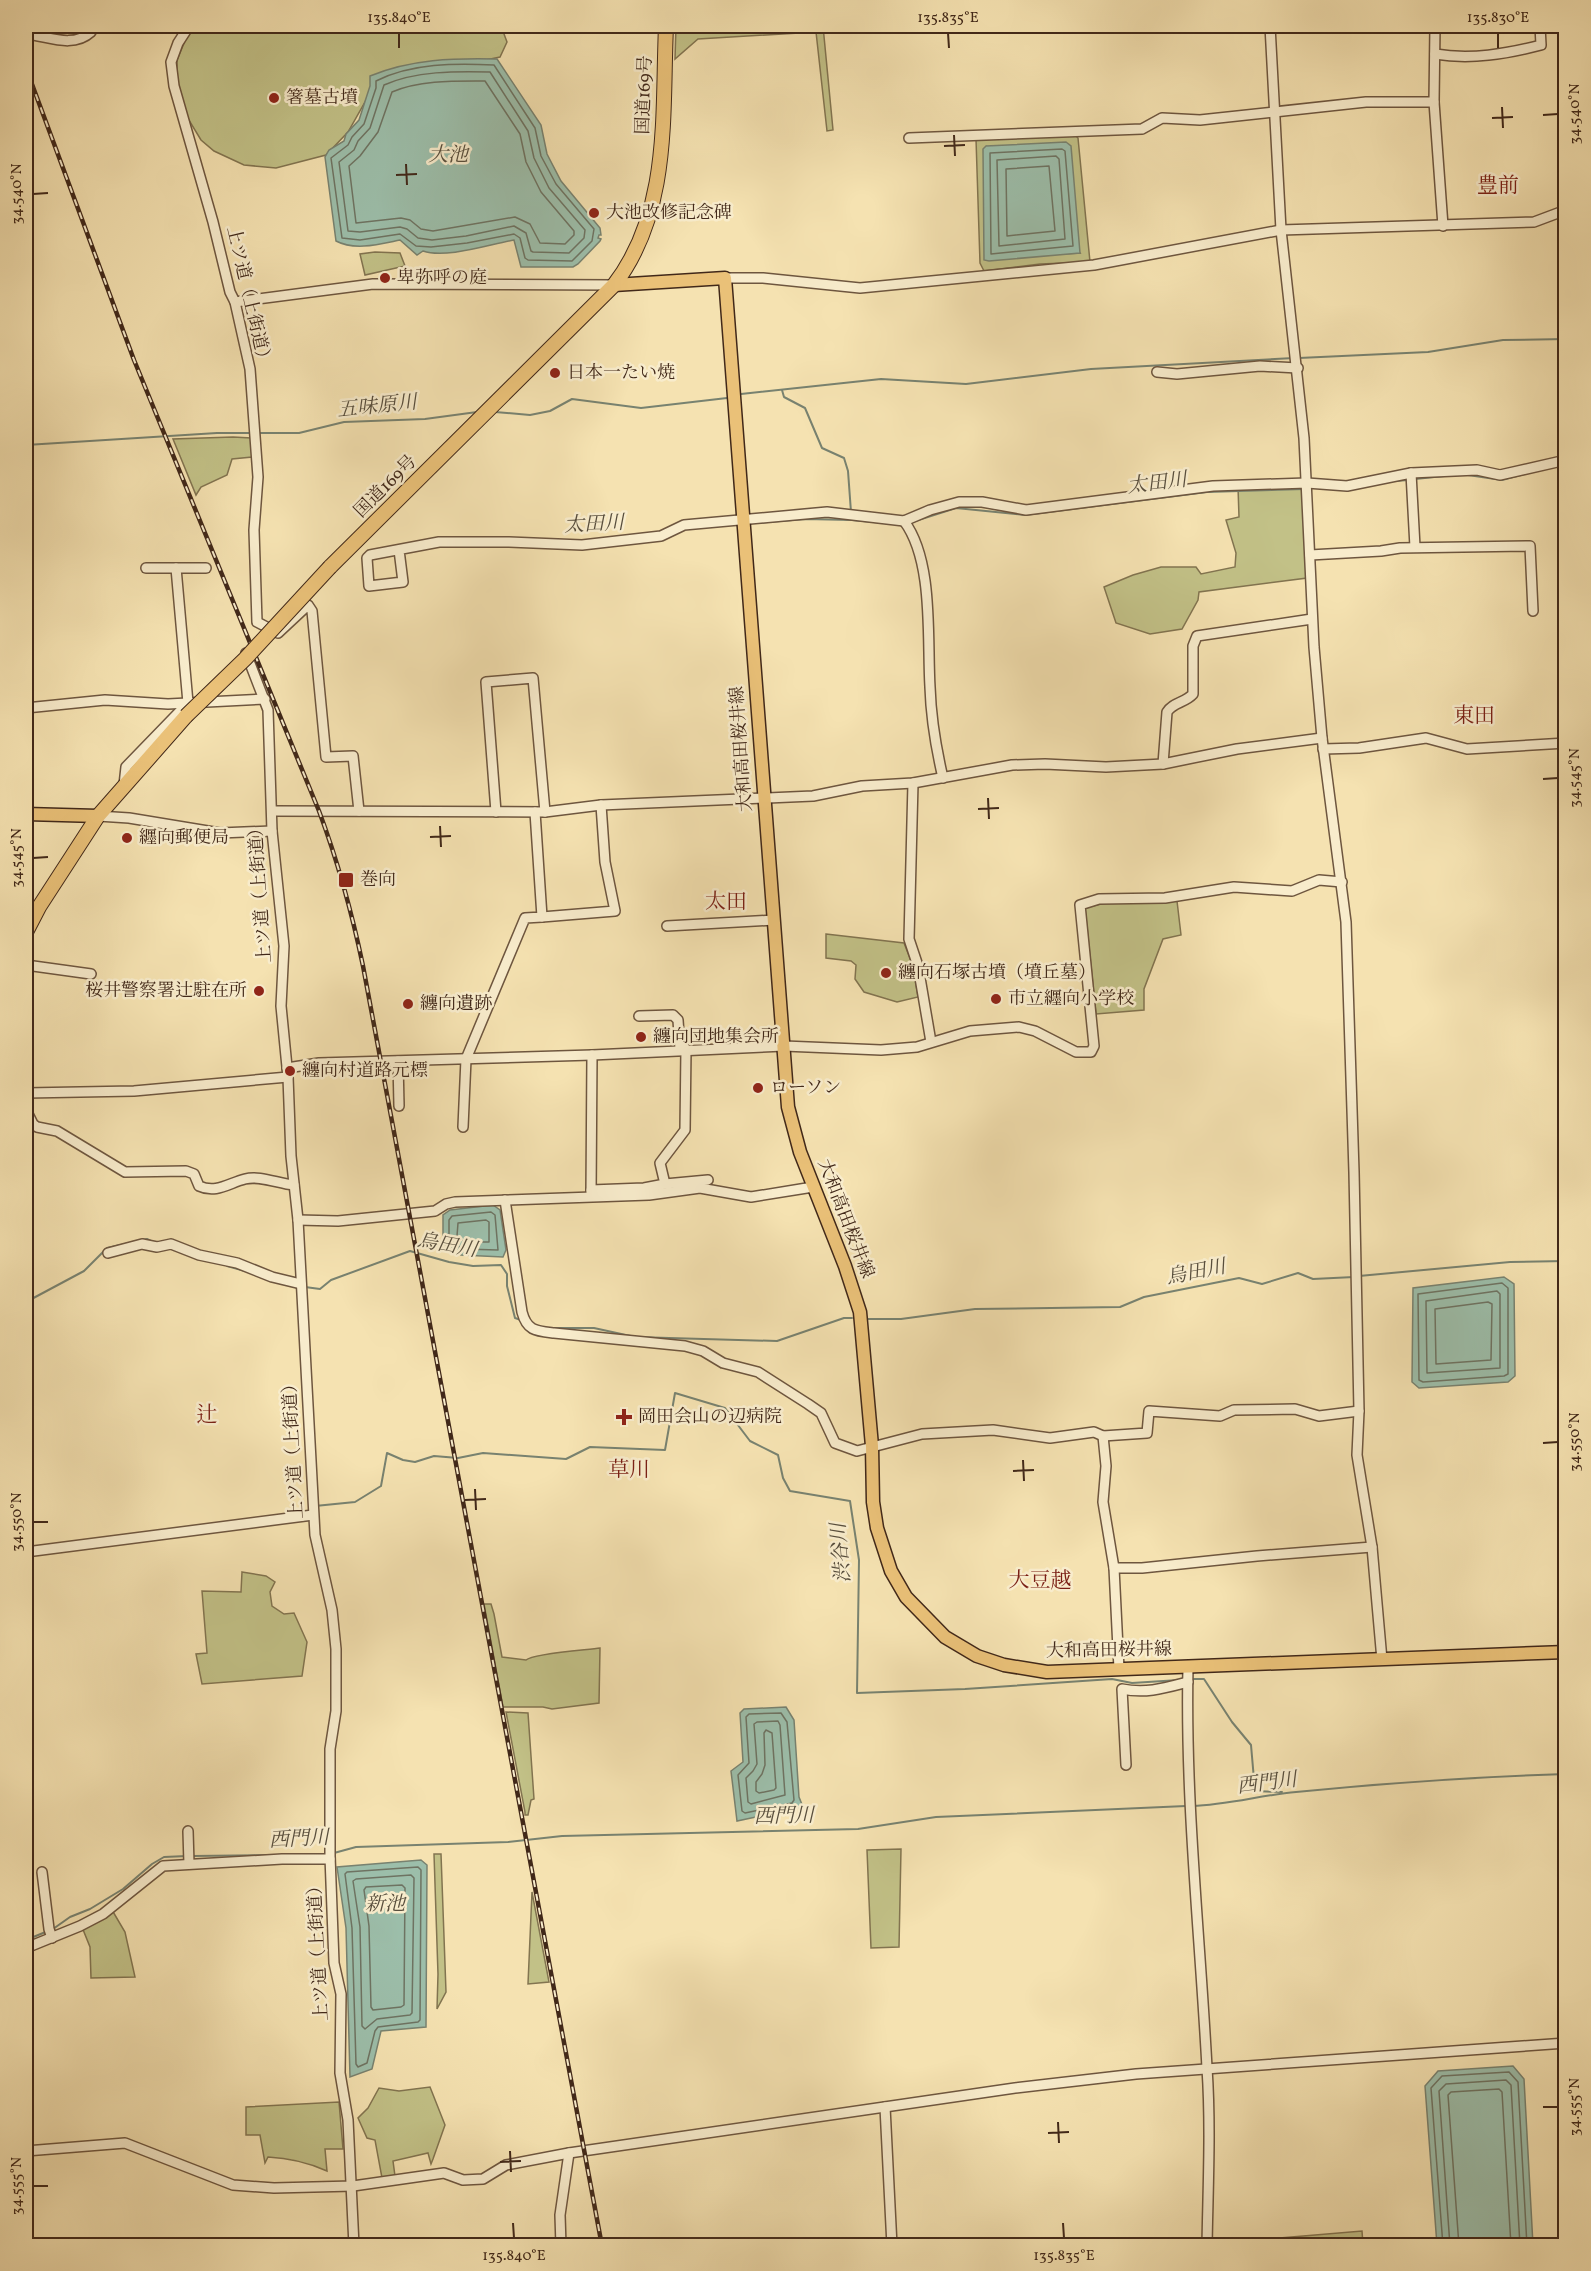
<svg xmlns="http://www.w3.org/2000/svg" width="1591" height="2271" viewBox="0 0 1591 2271" font-family="Vollkorn,'Noto Serif JP',serif">
<style>
.green{fill:#c2c187;stroke:#827450;stroke-width:1.5;fill-rule:evenodd}
.water{fill:#9cbeaa;stroke:#788270;stroke-width:1.5}
.lines{fill:none;stroke-linecap:round;stroke-linejoin:round}
.shore{stroke:#6e7362;stroke-width:1.5}
.stream{stroke:#788270;stroke-width:2}
.minor-casing{stroke:#6e563f;stroke-width:12}
.major-casing{stroke:#412819;stroke-width:15}
.highway-casing{stroke:#412819;stroke-width:16}
.minor{stroke:#f8eccc;stroke-width:9}
.major{stroke:#eac178;stroke-width:12}
.highway{stroke:#eac178;stroke-width:14}
.rail-casing{stroke:#412819;stroke-width:4.5}
.rail{stroke:#f8eccc;stroke-width:2;stroke-dasharray:7;stroke-linecap:butt}
.highway-bridge-casing{stroke:#412819;stroke-width:16;stroke-linecap:butt}
.highway-bridge{stroke:#eac178;stroke-width:14}
.ticks{fill:none;stroke:#412819;stroke-width:2}
.poi-dot{fill:#8f2418;stroke:#f8eccc;stroke-width:2}
.labels{text-anchor:middle;dominant-baseline:central;stroke-width:5;stroke-linejoin:round;paint-order:stroke}
.street-label{font-size:18px;fill:#412819;stroke:#f8eccc}
.poi-label{font-size:18px;fill:#412819;stroke:#f8eccc;text-anchor:start}
.water-label{font-size:20px;font-style:italic;fill:#584e3d;stroke:#f8eccc}
.quarter-label{font-size:21px;fill:#7a1f14;stroke:#f8eccc}
.neatline{fill:none;stroke:#412819;stroke-width:2}
.ticks-label{font-size:15px;text-anchor:middle;fill:#412819}
</style>
<rect width="100%" height="100%" fill="#f5e2b1"/>
<filter id="stains"><feTurbulence type="fractalNoise" baseFrequency=".00333" numOctaves="4"/><feColorMatrix values="0 0 0 0 .2 0 0 0 0 .09 0 0 0 0 .02 0 0 0 .5 -.17"/></filter>
<radialGradient id="worn" r=".72"><stop offset=".6" stop-color="#630" stop-opacity="0"/><stop offset="1" stop-color="#630" stop-opacity=".3"/></radialGradient>
<g class="green">
<polygon points="194,26 501,26 507,42 500,57 476,62 382,72 348,132 326,155 276,168 244,165 214,151 201,140 187,117 177,79 177,60 187,36"/>
<polygon points="676,26 712,31 783,26 823,26 833,130 827,131 816,32 698,39 675,59"/>
<path d="M1074,134l4,4 12,124 -50,2 -56,7 -4,-8 -4,-124zM986,146l94,107 -41,2z"/>
<polygon points="375,252 400,253 405,266 365,275 360,254"/>
<polygon points="233,437 251,438 252,457 232,459 227,475 201,487 196,495 173,439"/>
<polygon points="1303,485 1307,578 1199,592 1198,600 1182,629 1150,634 1116,623 1104,587 1133,575 1161,567 1196,567 1201,574 1235,567 1236,553 1226,520 1239,517 1238,487"/>
<polygon points="1177,901 1181,935 1163,939 1144,989 1144,1010 1096,1014 1085,908 1108,902"/>
<polygon points="826,934 904,943 913,966 918,997 897,1002 864,992 855,979 856,965 851,961 826,958"/>
<polygon points="242,1572 266,1576 275,1582 270,1592 272,1606 284,1614 294,1613 307,1642 302,1676 202,1684 196,1654 207,1653 202,1591 241,1592"/>
<path d="M484,1604h7l3,10 8,43 24,3c8,-7 60,-10 74,-12l-1,55 -47,6 -9,-2h-40z"/>
<polygon points="506,1712 528,1713 534,1799 531,1800 528,1815 525,1815 525,1812"/>
<polygon points="901,1849 899,1947 871,1948 867,1850"/>
<polygon points="434,1854 441,1854 446,1992 437,2009 438,1974"/>
<polygon points="532,1892 549,1982 528,1984"/>
<polygon points="112,1910 125,1932 135,1977 91,1978 90,1947 82,1927"/>
<polygon points="430,2087 445,2125 433,2159 431,2164 428,2153 393,2161 395,2176 382,2178 375,2140 367,2138 358,2118 368,2108 379,2088 399,2091"/>
<path d="M339,2102l4,47h-18l2,22c-20,-9 -37,-13 -59,-14l-3,6 -5,-28h-14v-28z"/>
<polygon points="1362,2231 1363,2245 1280,2245 1280,2238"/>
</g>
<g class="water">
<path d="M497,59l44,66 6,29 14,27 39,47 1,7h-2l-1,3 3,1 -1,2 -22,23 -5,3h-52l-7,-27c-24,4 -68,19 -91,11l-6,4 -17,-15c-20,4 -45,11 -64,1l-11,-84 4,-7 15,-9 2,-7 13,-14 11,-34v-10c41,-17 84,-18 127,-17z"/>
<polygon points="1066,142 1071,146 1080,253 989,261 984,260 983,149 986,146"/>
<polygon points="493,1205 500,1210 506,1250 503,1257 461,1255 443,1244 443,1215 450,1210"/>
<polygon points="1504,1277 1514,1284 1515,1376 1508,1382 1419,1388 1412,1382 1413,1288"/>
<polygon points="786,1707 794,1720 799,1797 803,1807 737,1821 731,1771 743,1762 740,1713 744,1709"/>
<polygon points="421,1860 427,1865 426,2027 381,2031 372,2069 350,2077 346,1928 337,1867"/>
<polygon points="1513,2066 1524,2079 1533,2245 1437,2245 1425,2086 1438,2071"/>
</g>
<g class="lines">
<g class="shore">
<path d="M494,65l41,63 6,28 15,28 38,45 -2,12 -20,20 -44,-1 -3,-2 -5,-20 -6,-4 -47,9 -36,4 -15,-1 -16,-12 -40,6 -18,-2 -11,-80 17,-13 4,-8 12,-13 12,-36v-7c35,-18 80,-18 118,-16z"/>
<path d="M490,72l38,59 6,27 15,30 36,42 -1,8 -15,15 -36,-1 -2,-1 -5,-18 -12,-7 -48,10 -34,4 -14,-2 -11,-9 -7,-2 -40,5 -12,-1 -9,-69 15,-12 4,-9 12,-13 14,-43c31,-14 72,-14 106,-13z"/>
<path d="M485,81l35,53 6,28 15,30 33,39v4l-9,9 -25,-1 -10,-19 -15,-7 -82,14 -12,-2 -11,-9 -9,-2 -45,5 -7,-57 11,-10 18,-24 14,-40c28,-12 63,-11 93,-11z"/>
<polygon points="1062,149 1065,151 1073,246 991,254 990,153"/>
<polygon points="1056,156 1059,159 1065,239 999,246 997,160"/>
<polygon points="1049,166 1055,231 1007,236 1006,169"/>
<polygon points="491,1212 495,1215 498,1250 463,1249 449,1241 449,1220 452,1216"/>
<polygon points="486,1220 489,1222 489,1242 465,1242 457,1236 458,1223"/>
<polygon points="1502,1283 1508,1288 1508,1374 1504,1376 1423,1382 1419,1380 1418,1294"/>
<polygon points="1497,1291 1500,1294 1500,1368 1427,1373 1426,1301"/>
<polygon points="1488,1302 1492,1304 1491,1360 1436,1364 1435,1309"/>
<polygon points="749,1714 781,1713 787,1722 794,1800 792,1803 745,1813 742,1811 738,1775 749,1763 746,1717"/>
<polygon points="778,1721 780,1725 785,1795 751,1804 748,1802 746,1778 753,1771 757,1764 754,1724 757,1722"/>
<polygon points="766,1730 772,1733 776,1788 774,1790 759,1793 756,1791 756,1782 762,1774 765,1765 764,1733"/>
<polygon points="418,1867 421,1870 420,2020 418,2022 378,2027 375,2031 367,2063 358,2067 356,2064 352,1928 345,1874 347,1872"/>
<polygon points="411,1875 414,1878 412,2013 410,2015 377,2019 365,2029 362,2026 360,1927 353,1881 356,1879"/>
<polygon points="402,1885 405,1888 404,2005 401,2007 373,2010 371,2007 369,1926 364,1890 366,1887"/>
<polyline points="1443,2246 1431,2088 1442,2076 1509,2072 1518,2082 1527,2246"/>
<polyline points="1450,2246 1439,2091 1446,2084 1506,2080 1511,2085 1520,2246"/>
<polyline points="1459,2246 1448,2095 1451,2092 1499,2089 1502,2092 1511,2246"/>
</g>
<g class="stream">
<polyline points="1299,358 1428,352 1503,340 1566,339"/>
<polyline points="782,390 784,397 805,408 822,448 844,458 848,471 851,512"/>
<polyline points="741,394 881,379 966,384 1091,369 1294,358"/>
<polyline points="495,412 530,415 550,411 572,399 641,408 727,398"/>
<polyline points="257,433 299,433 344,422 425,419 477,412"/>
<polyline points="26,445 217,433 251,433"/>
<polyline points="1468,475 1502,480 1536,471"/>
<polyline points="1415,479 1454,475"/>
<polyline points="1394,481 1409,480"/>
<polyline points="754,523 805,519 852,520 895,524"/>
<polyline points="909,523 956,508 1025,515 1207,492 1304,489"/>
<polyline points="227,1266 245,1271"/>
<polyline points="1359,1276 1510,1262 1566,1261"/>
<polyline points="305,1287 320,1289 331,1280 410,1251 449,1262 473,1266 501,1265 507,1274 507,1286 515,1318 521,1320"/>
<polyline points="26,1302 84,1271 107,1248 147,1239 153,1242"/>
<polyline points="866,1319 901,1319 975,1309 1120,1307 1144,1297 1239,1278 1262,1284 1298,1273 1313,1279 1354,1277"/>
<polyline points="532,1324 545,1328 594,1328 635,1337 777,1341 844,1318 852,1318"/>
<polyline points="315,1506 355,1502 381,1486 387,1453 403,1460 415,1462 434,1456 458,1458 483,1453 566,1459 590,1447 665,1450 675,1393 725,1408 750,1441 778,1455 783,1478 790,1491 850,1501 859,1560 857,1693 965,1689 1112,1679 1132,1683 1179,1680"/>
<polyline points="1190,1679 1204,1679 1232,1722 1251,1745 1255,1791 1282,1792"/>
<path d="M1192,1806c35,-1 70,-11 104,-14 90,-9 179,-15 270,-18"/>
<polyline points="334,1853 356,1847 508,1842 562,1836 858,1829 936,1817 1186,1806"/>
<polyline points="193,1856 280,1855"/>
<polyline points="53,1929 70,1917 90,1909 123,1889 152,1864 164,1857 187,1856"/>
<polyline points="26,1940 48,1931"/>
</g>
<defs>
<g id="minor">
<polyline points="189,26 178,43 171,62 174,86 213,222 230,292 235,302 250,369 258,477 254,530 257,622 278,633 308,605 312,611 326,757 353,756 359,811"/>
<polyline points="1270,26 1281,230 1304,438 1314,647 1322,738 1346,922 1354,1172 1359,1411 1357,1455 1372,1547 1382,1660"/>
<polyline points="1435,26 1434,102 1443,226"/>
<path d="M26,34c22,2 46,15 65,-2l-1,-6"/>
<path d="M1435,54c36,6 71,0 106,-9l-1,-19"/>
<polyline points="909,138 1142,129 1162,118 1200,120 1366,102 1434,102"/>
<polyline points="725,278 763,278 860,288 1094,265 1281,230 1534,222 1566,210"/>
<polyline points="235,302 373,284 614,285"/>
<polyline points="1157,372 1177,374 1260,366 1298,368"/>
<polyline points="1411,473 1415,547"/>
<path d="M904,521c30,40 23,117 26,166 1,32 6,61 13,91"/>
<polyline points="399,550 403,582 369,586 367,558 370,555 439,542 509,542 582,545 661,536 684,525 827,512 904,521 930,510 959,502 982,502 1026,510 1213,486 1307,483 1347,486 1411,473 1477,470 1500,475 1566,460"/>
<polyline points="1310,555 1381,551 1400,548 1530,546 1533,611"/>
<polyline points="146,568 206,568"/>
<polyline points="246,653 268,710 272,831 284,946 281,1006 288,1077 291,1156 298,1220 315,1535 332,1610 336,1649 336,1711 330,1749 330,1856 334,1963 341,1994 340,2073 348,2120 354,2246"/>
<polyline points="26,708 105,700 168,704 265,699"/>
<polyline points="1323,749 1359,748 1426,738 1467,749 1566,743"/>
<path d="M1163,764l4,-52c6,-10 18,-9 26,-18v-48l4,-10 115,-17"/>
<polyline points="913,783 909,939 918,966 931,1042"/>
<polyline points="124,785 126,767 188,703 176,568"/>
<polyline points="272,811 545,812 601,805 813,796 862,786 913,783 1012,765 1045,764 1106,767 1163,764 1237,749 1322,738"/>
<polyline points="496,812 486,682 533,678 545,812"/>
<polyline points="98,816 129,818 220,833 272,831"/>
<polyline points="26,906 39,907"/>
<polyline points="542,917 615,911 605,862 601,805"/>
<polyline points="667,926 774,920"/>
<polyline points="26,965 91,974"/>
<polyline points="639,1016 673,1015 678,1020 680,1049"/>
<polyline points="398,1061 399,1106"/>
<polyline points="287,1068 319,1063 592,1055 784,1046 881,1050 917,1047 970,1031 1019,1027 1035,1031 1076,1052 1091,1052 1094,1046 1080,905 1099,899 1165,898 1234,887 1292,891 1319,880 1342,882"/>
<polyline points="26,1093 134,1091 288,1077"/>
<path d="M26,1110l7,14 4,3 20,4 68,41 61,-1 8,3 5,12c17,8 30,-3 46,-7 15,-4 34,5 49,6"/>
<polyline points="463,1127 466,1059 525,918 542,917 535,812"/>
<polyline points="665,1184 708,1180"/>
<polyline points="591,1190 644,1188 665,1184 660,1163 685,1130 686,1049"/>
<polyline points="591,1194 592,1055"/>
<path d="M505,1200l17,112c5,19 14,19 32,21l131,13 18,5 20,12 35,9 50,32 13,9 14,30 22,8 65,-17 71,-4 57,8 44,-6 9,4 44,-3 2,-22 71,5 14,-6 61,-1 24,7 40,-5"/>
<polyline points="298,1220 338,1221 435,1211 446,1204 455,1202 649,1195 700,1188 751,1197 813,1187"/>
<polyline points="108,1253 142,1244 157,1247 171,1244 199,1255 237,1263 272,1277 301,1284"/>
<polyline points="1103,1436 1106,1466 1103,1502 1114,1568 1119,1669"/>
<polyline points="26,1552 313,1515"/>
<polyline points="1114,1568 1142,1568 1257,1556 1372,1547"/>
<path d="M1188,1667c-3,134 12,267 19,401 4,59 1,118 0,178"/>
<path d="M1126,1765l-4,-76c24,5 43,-1 66,-7"/>
<polyline points="188,1831 189,1864"/>
<polyline points="42,1872 49,1929 52,1938"/>
<polyline points="26,1948 80,1926 103,1914 163,1866 282,1859 330,1859"/>
<polyline points="885,2107 892,2246"/>
<polyline points="26,2151 125,2143 233,2185 274,2188 353,2186 444,2173 463,2180 483,2179 506,2165 569,2153 1015,2088 1136,2074 1566,2043"/>
<polyline points="561,2246 560,2215 569,2153"/>
</g>
<g id="major">
<polyline points="614,285 725,278 788,1107 800,1152 845,1266 860,1312 872,1446 873,1502 877,1528 891,1571 906,1597 945,1637 977,1656 1004,1665 1047,1672 1566,1652"/>
<polyline points="26,814 98,816"/>
</g>
<g id="highway">
<path d="M330,567l284,-282c57,-74 48,-171 52,-259"/>
<polyline points="26,932 39,907 98,816 186,716"/>
</g>
</defs>
<use href="#minor" class="minor-casing"/>
<use href="#major" class="major-casing"/>
<use href="#highway" class="highway-casing"/>
<use href="#minor" class="minor"/>
<use href="#major" class="major"/>
<use href="#highway" class="highway"/>
<defs>
<path id="rail" d="M26,68l108,292 185,451c19,51 33,102 44,155l239,1280"/>
</defs>
<use href="#rail" class="rail-casing"/>
<use href="#rail" class="rail"/>
<defs>
<polyline id="highway-bridge" points="186,716 245,659 330,567"/>
</defs>
<use href="#highway-bridge" class="highway-bridge-casing"/>
<use href="#highway-bridge" class="highway-bridge"/>
</g>
<path class="ticks" d="M399,33v15M948,33l1,15M1498,33v15M1502,107l1,21M1543,115l15,-1M1492,118l21,-1M954,135l1,21M944,146l21,-1M406,164l1,21M396,175l21,-1M33,194l15,-1M1543,779l15,-1M988,798l1,21M978,809l21,-1M440,826l1,21M430,837l21,-1M33,858l15,-1M1543,1443l15,-1M1023,1460l1,21M1013,1471l21,-1M475,1489l1,21M465,1500l21,-1M33,1522h15M1543,2107h15M1058,2122l1,21M1048,2133l21,-1M510,2151l1,21M500,2162l21,-1M33,2186h15M513,2223l1,15M1063,2223l1,15"/>
<g class="poi-dot">
<circle cx="274" cy="98" r="6"/>
<circle cx="594" cy="213" r="6"/>
<circle cx="385" cy="278" r="6"/>
<circle cx="555" cy="373" r="6"/>
<circle cx="127" cy="838" r="6"/>
<rect x="338" y="872" width="16" height="16" rx="3"/>
<circle cx="886" cy="973" r="6"/>
<circle cx="259" cy="991" r="6"/>
<circle cx="996" cy="999" r="6"/>
<circle cx="408" cy="1004" r="6"/>
<circle cx="641" cy="1037" r="6"/>
<circle cx="290" cy="1071" r="6"/>
<circle cx="758" cy="1088" r="6"/>
<path d="M621 1408h6v6h6v6h-6v6h-6v-6h-6v-6h6z"/>
</g>
<g class="labels">
<g class="street-label">
<text transform="translate(645 95) rotate(-88)">国道169号</text>
<text transform="translate(248 297) rotate(77)">上ツ道（上街道）</text>
<text transform="translate(386 487) rotate(-45)">国道169号</text>
<text transform="translate(742 749) rotate(-94)">大和高田桜井線</text>
<text transform="translate(261 891) rotate(-94)">上ツ道（上街道）</text>
<text transform="translate(845 1219) rotate(69)">大和高田桜井線</text>
<text transform="translate(294 1447) rotate(-93)">上ツ道（上街道）</text>
<text transform="translate(1109 1651) rotate(-1)">大和高田桜井線</text>
<text transform="translate(319 1949) rotate(-93)">上ツ道（上街道）</text>
</g>
<g class="poi-label">
<text x="286" y="98">箸墓古墳</text>
<text x="606" y="213">大池改修記念碑</text>
<text x="397" y="278">卑弥呼の庭</text>
<text x="567" y="373">日本一たい焼</text>
<text x="139" y="838">纒向郵便局</text>
<text x="360" y="880">巻向</text>
<text x="898" y="973">纏向石塚古墳（墳丘墓）</text>
<text x="247" y="991" text-anchor="end">桜井警察署辻駐在所</text>
<text x="1008" y="999">市立纒向小学校</text>
<text x="420" y="1004">纏向遺跡</text>
<text x="653" y="1037">纏向団地集会所</text>
<text x="302" y="1071">纏向村道路元標</text>
<text x="770" y="1088">ローソン</text>
<text x="638" y="1417">岡田会山の辺病院</text>
</g>
<g class="water-label">
<text x="448" y="156">大池</text>
<text transform="translate(377 407) rotate(-6)">五味原川</text>
<text transform="translate(1157 484) rotate(-7)">太田川</text>
<text transform="translate(594 525) rotate(-3)">太田川</text>
<text transform="translate(447 1246) rotate(10)">烏田川</text>
<text transform="translate(1196 1273) rotate(-11)">烏田川</text>
<text transform="translate(842 1553) rotate(-95)">渋谷川</text>
<text transform="translate(1267 1784) rotate(-7)">西門川</text>
<text transform="translate(784 1817) rotate(-1)">西門川</text>
<text transform="translate(299 1840) rotate(-3)">西門川</text>
<text x="385" y="1905">新池</text>
</g>
<g class="quarter-label">
<text x="1498" y="186">豊前</text>
<text x="1474" y="716">東田</text>
<text x="726" y="902">太田</text>
<text x="207" y="1415">辻</text>
<text x="629" y="1470">草川</text>
<text x="1040" y="1581">大豆越</text>
</g>
</g>
<rect width="1591" height="2271" fill="none" stroke="#f5e2b1" stroke-width="66"/>
<rect x="33" y="33" width="1525" height="2205" class="neatline"/>
<g class="ticks-label">
<text x="399" y="22">135.840°E</text>
<text x="948" y="22">135.835°E</text>
<text x="1498" y="22">135.830°E</text>
<text transform="translate(1574 114) rotate(-90)" y="5">34.540°N</text>
<text transform="translate(16 194) rotate(-90)" y="5">34.540°N</text>
<text transform="translate(1574 778) rotate(-90)" y="5">34.545°N</text>
<text transform="translate(16 858) rotate(-90)" y="5">34.545°N</text>
<text transform="translate(1574 1442) rotate(-90)" y="5">34.550°N</text>
<text transform="translate(16 1522) rotate(-90)" y="5">34.550°N</text>
<text transform="translate(1574 2107) rotate(-90)" y="5">34.555°N</text>
<text transform="translate(16 2186) rotate(-90)" y="5">34.555°N</text>
<text x="514" y="2260">135.840°E</text>
<text x="1064" y="2260">135.835°E</text>
</g>
<rect width="100%" height="100%" filter="url(#stains)"/>
<rect width="100%" height="100%" fill="url(#worn)"/>
</svg>
